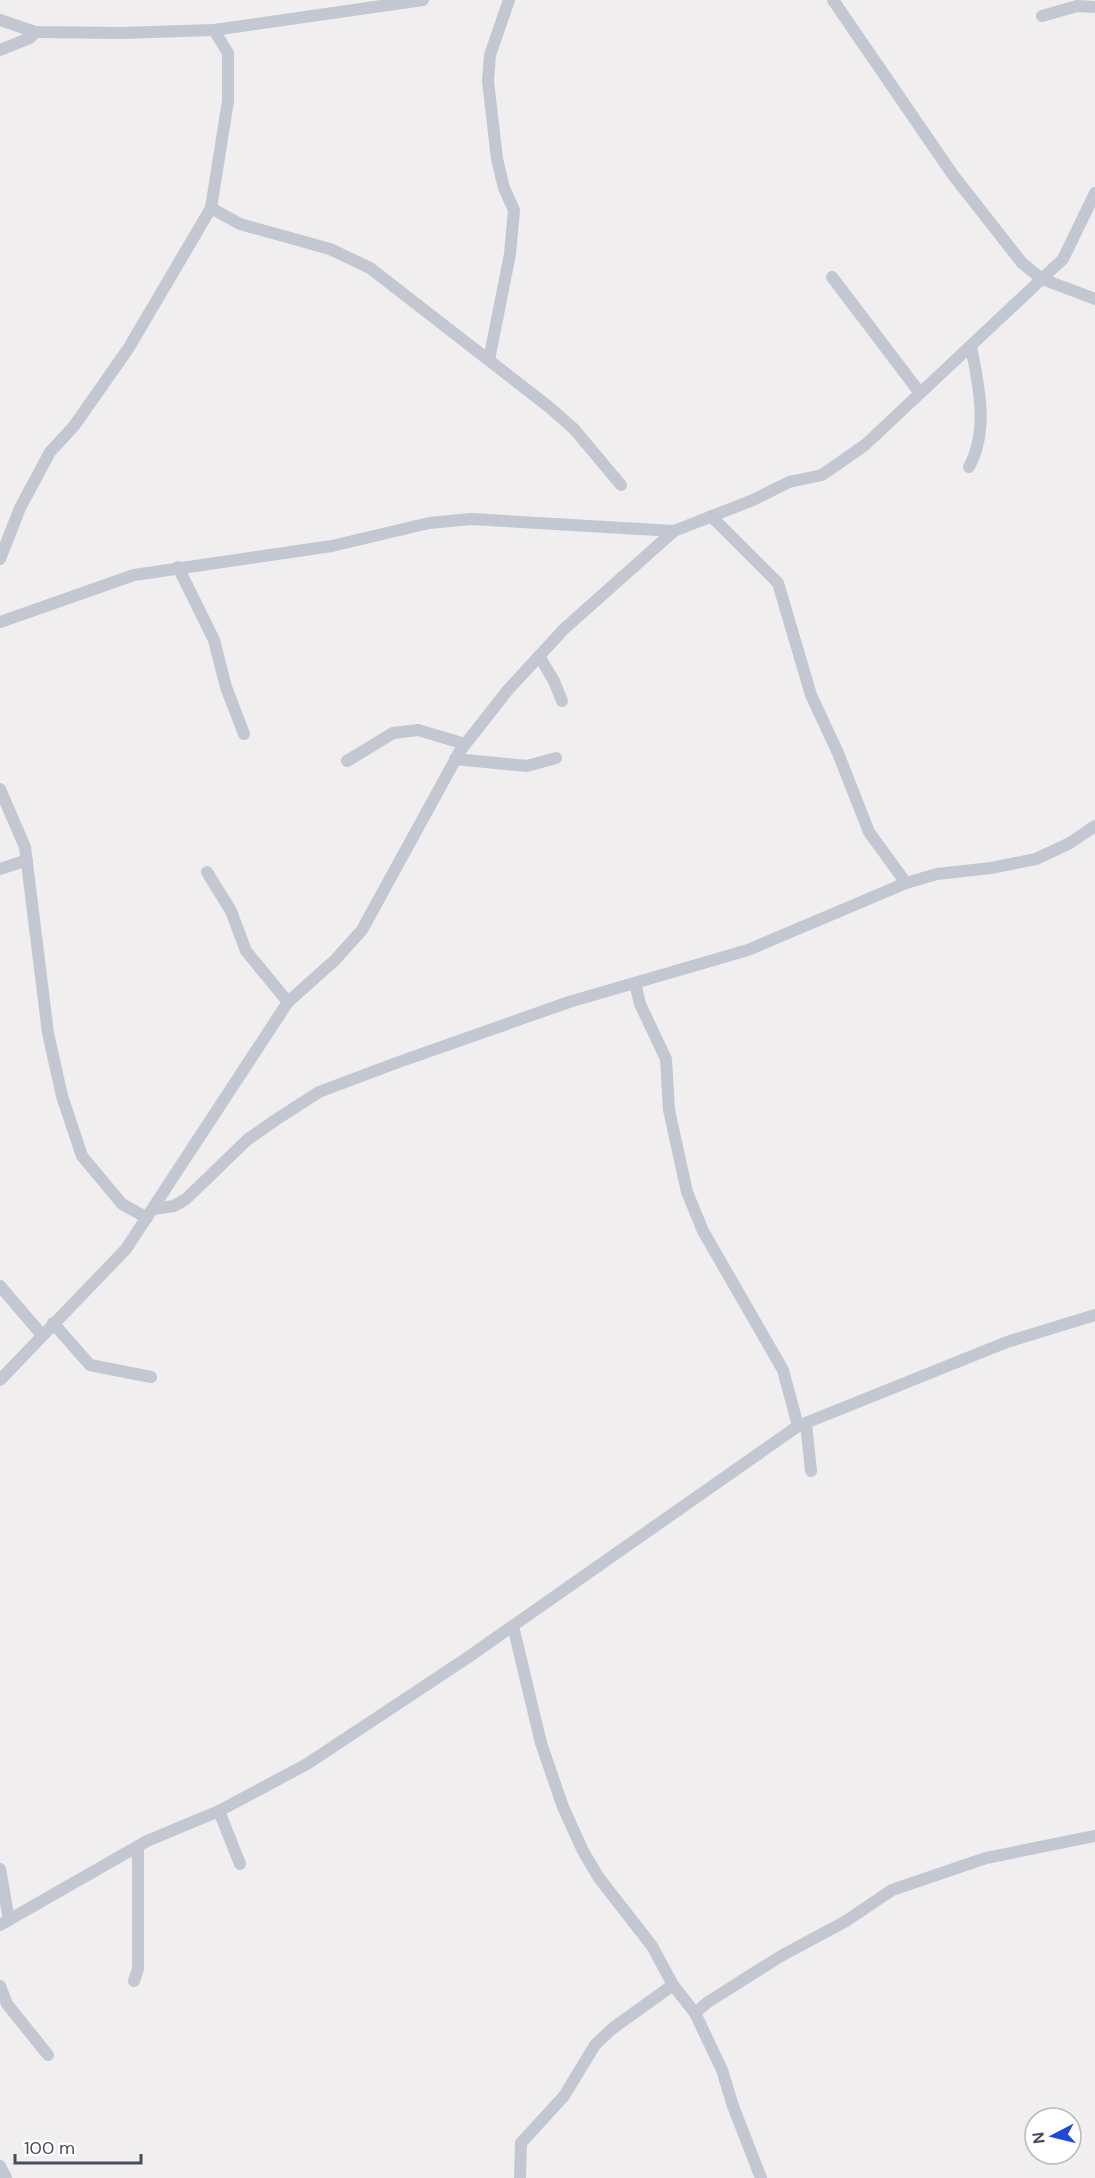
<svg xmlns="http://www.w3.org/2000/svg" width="1095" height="2178" viewBox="0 0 1095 2178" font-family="'DM Sans',sans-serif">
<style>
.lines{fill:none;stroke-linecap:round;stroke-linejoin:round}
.minor{stroke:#c2c7d2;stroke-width:12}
</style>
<rect width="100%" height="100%" fill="#f0eeee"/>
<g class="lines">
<g class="minor">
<polyline points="833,0 953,175 1022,263 1042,279 1095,299"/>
<polyline points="1042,16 1077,6 1095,7"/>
<polyline points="0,20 35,32 121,33 214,30 423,0"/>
<polyline points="0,50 30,38 35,32"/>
<polyline points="211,208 240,224 330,249 370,268 549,407 574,429 621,485"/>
<polyline points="832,277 920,393"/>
<polyline points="489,360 510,254 514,210 504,188 497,159 488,81 490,55 509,0"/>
<path d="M969,467c20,-37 10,-81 2,-120"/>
<polyline points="711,516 778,583 811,695 838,753 869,832 906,883"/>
<polyline points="0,559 20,508 50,452 74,426 128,349 211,208 228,101 228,53 214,30"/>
<polyline points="178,567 214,640 226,687 244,734"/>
<polyline points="0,622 134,575 332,546 429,523 471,519 674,531"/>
<polyline points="539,656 554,681 562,701"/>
<polyline points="455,759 527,766 556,758"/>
<polyline points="347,761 393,733 418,730 465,744"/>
<polyline points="0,789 25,847 48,1033 62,1096 82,1156 122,1204 147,1218"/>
<polyline points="0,869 27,860"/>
<polyline points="207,872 231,911 246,951 288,1002"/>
<polyline points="635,983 640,1004 666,1059 669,1110 687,1192 703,1231 783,1370 798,1426"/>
<polyline points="153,1209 174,1206 186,1199 247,1140 274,1121 319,1092 396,1063 569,1002 748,950 906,883 937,874 991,868 1036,859 1070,843 1095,826"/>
<polyline points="0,1286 42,1335"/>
<polyline points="53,1323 90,1365 151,1377"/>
<polyline points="0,1380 126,1249 288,1002 335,960 362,930 460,751 507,691 564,629 674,531 753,500 789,482 822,475 865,445 1063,259 1095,193"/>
<polyline points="806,1423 811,1471"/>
<polyline points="513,1626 541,1743 563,1807 583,1851 599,1878 652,1946 673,1985 695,2013 722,2070 733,2106 761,2178"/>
<polyline points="219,1811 240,1864"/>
<polyline points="0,1869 9,1920"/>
<polyline points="0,1925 147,1841 219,1811 307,1764 467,1658 798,1426 1007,1342 1095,1315"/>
<polyline points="134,1981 138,1969 138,1846"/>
<polyline points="0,1986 7,2004 48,2055"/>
<polyline points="695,2013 708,2002 781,1956 846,1921 892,1890 986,1858 1095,1836"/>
<polyline points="0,2166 6,2178"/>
<polyline points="520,2178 521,2143 564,2096 595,2045 613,2028 673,1985"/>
</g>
</g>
<g transform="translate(1053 2136) rotate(263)"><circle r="28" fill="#ffffff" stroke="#b5b8bd" stroke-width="1.5"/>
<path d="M0-4.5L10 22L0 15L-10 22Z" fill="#2048d8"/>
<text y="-9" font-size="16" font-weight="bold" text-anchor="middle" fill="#474d5a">N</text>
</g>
<path d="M15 2154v9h126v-9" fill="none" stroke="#474d5a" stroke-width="3"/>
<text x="24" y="2154" font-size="18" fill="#474d5a" stroke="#ffffff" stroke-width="4.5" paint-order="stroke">100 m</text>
</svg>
